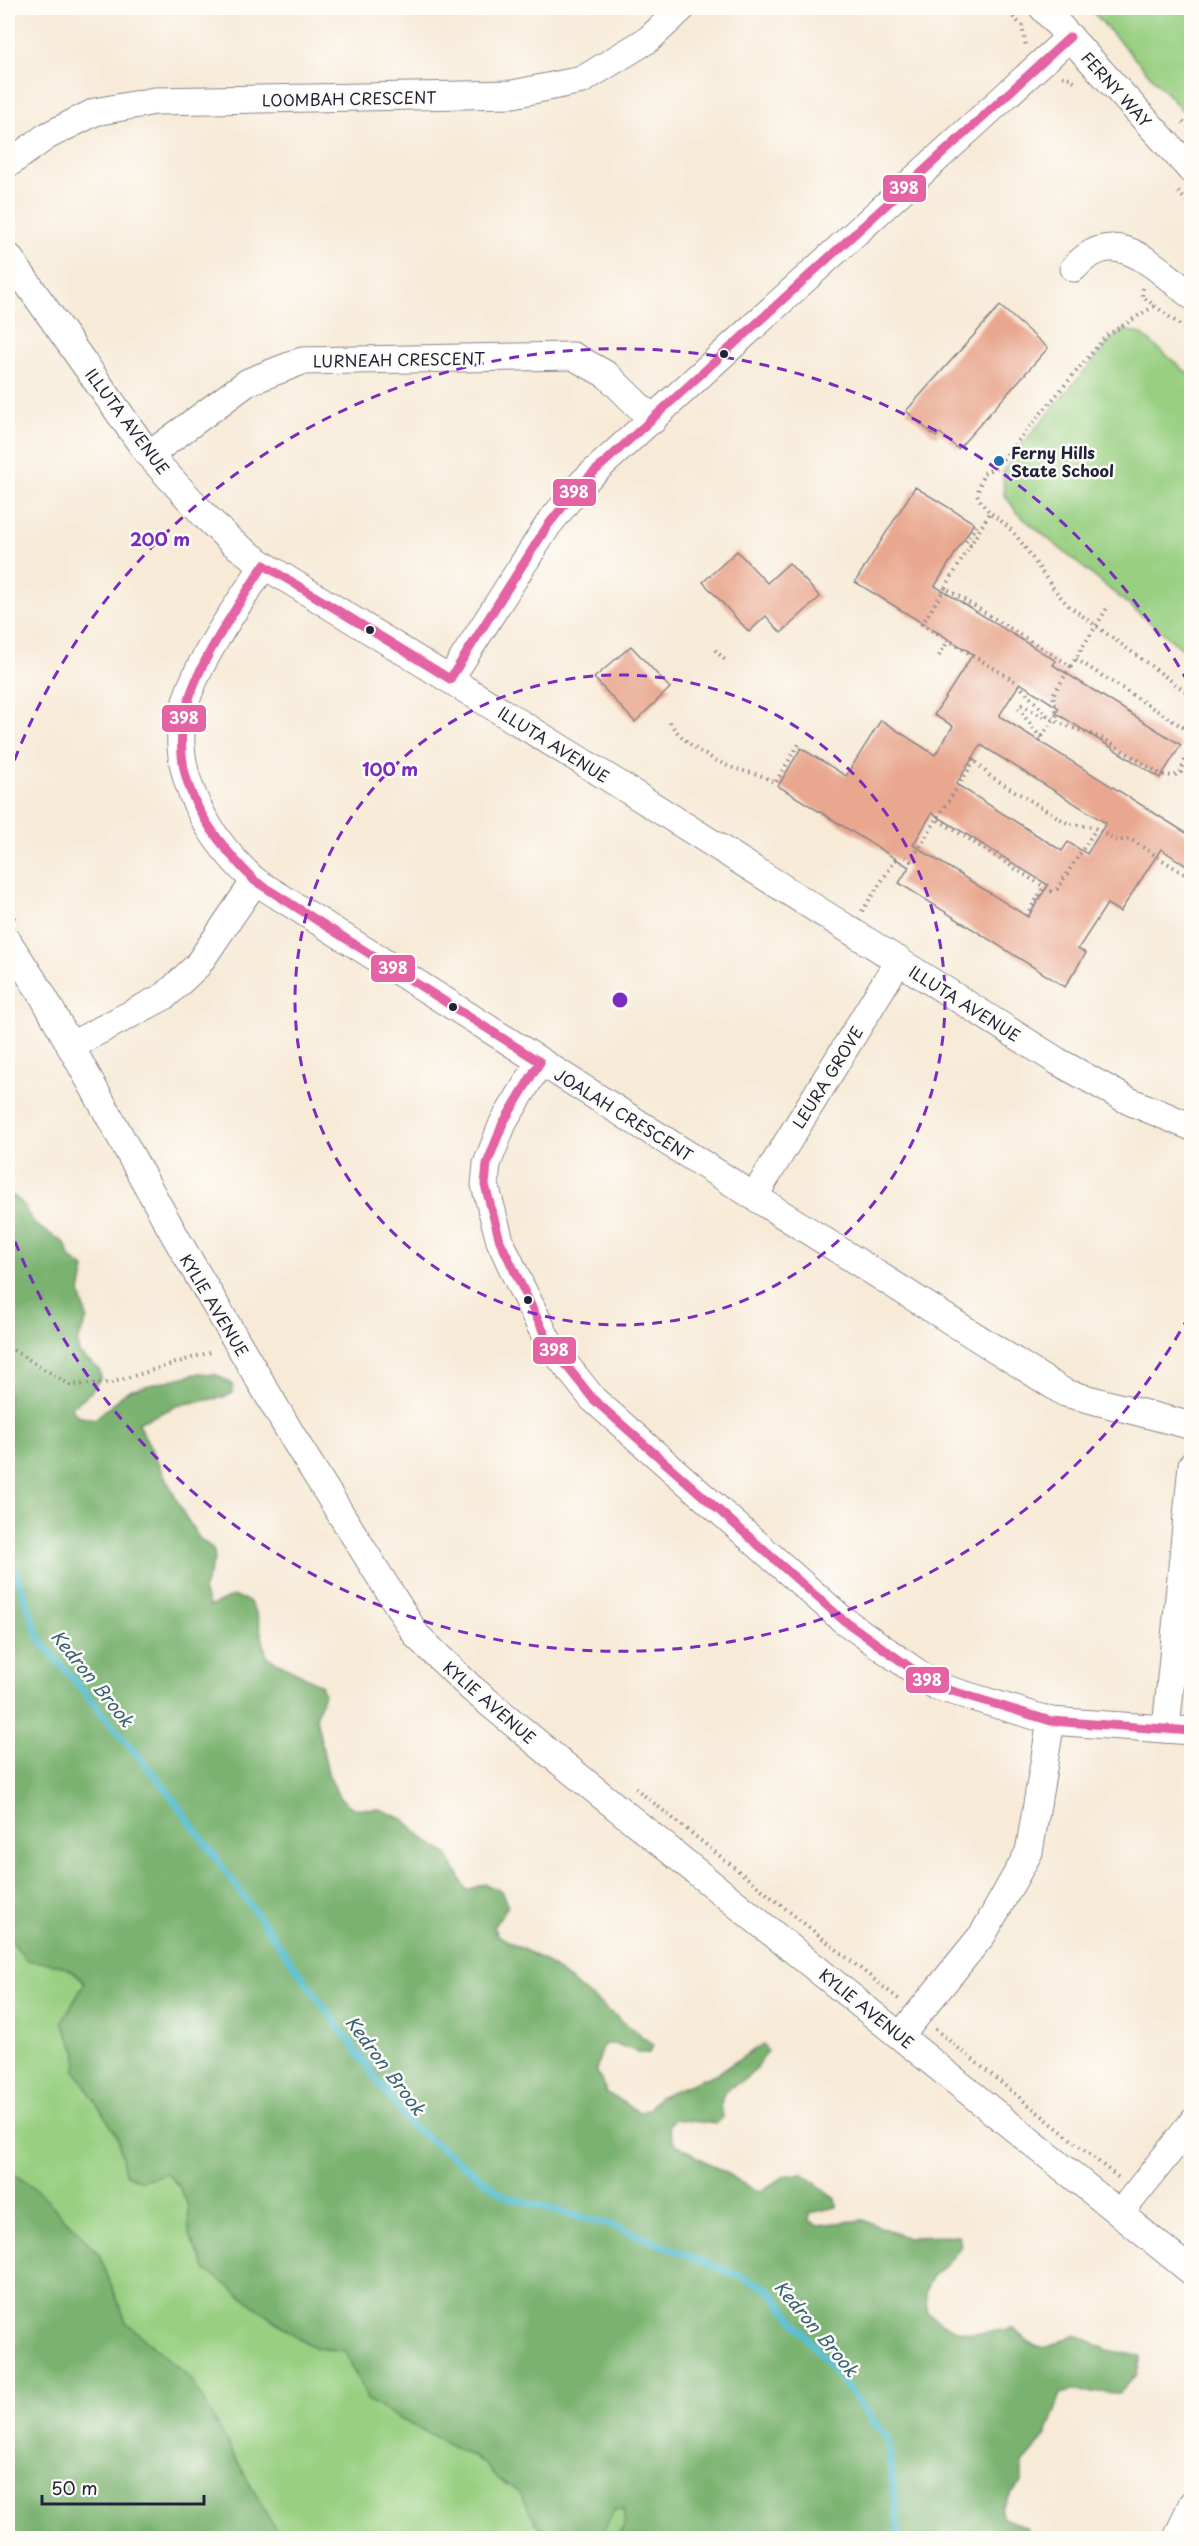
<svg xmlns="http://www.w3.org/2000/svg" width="1199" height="2546" viewBox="0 0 1199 2546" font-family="'Playpen Sans',sans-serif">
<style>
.green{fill:#98cf81;stroke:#5d785e;stroke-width:1.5}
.forest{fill:#7ab26f;stroke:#4e6a55;stroke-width:1.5}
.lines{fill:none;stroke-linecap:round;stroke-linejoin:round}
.stream{stroke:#54bdd0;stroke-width:7}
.building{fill:#e9a78f;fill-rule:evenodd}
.minor-casing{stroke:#8c8689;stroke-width:29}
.path{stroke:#8c8689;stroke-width:4;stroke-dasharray:1.5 4.5;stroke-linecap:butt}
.minor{stroke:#fff;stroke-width:27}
.bus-1-casing{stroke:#fdfcf7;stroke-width:14}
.bus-1{stroke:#e463a4;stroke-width:9}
.ring{fill:none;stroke:#7b2cbf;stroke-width:3;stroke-dasharray:10 8}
.bus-dot{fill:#22223b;stroke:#fdfcf7;stroke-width:2}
.poi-dot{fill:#1f6fb2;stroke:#fdfcf7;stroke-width:2}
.labels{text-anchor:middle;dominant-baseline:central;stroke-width:5;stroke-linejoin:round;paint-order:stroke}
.street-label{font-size:16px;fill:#22223b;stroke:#fdfcf7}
.poi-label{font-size:16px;font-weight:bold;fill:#22223b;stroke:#fdfcf7;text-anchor:start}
.water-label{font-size:18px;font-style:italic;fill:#366077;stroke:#fdfcf7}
.centre{fill:#7b2cbf;stroke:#fdfcf7;stroke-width:3}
.ring-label{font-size:18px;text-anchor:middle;font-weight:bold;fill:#7b2cbf;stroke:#fdfcf7;stroke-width:5;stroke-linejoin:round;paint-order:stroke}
.line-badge{stroke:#fdfcf7;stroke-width:2}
.badge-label{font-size:16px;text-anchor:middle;font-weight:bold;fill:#fff}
</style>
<rect width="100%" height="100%" fill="#fdfcf7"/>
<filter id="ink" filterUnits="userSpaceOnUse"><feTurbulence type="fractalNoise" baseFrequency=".0167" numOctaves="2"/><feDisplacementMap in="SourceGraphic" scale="12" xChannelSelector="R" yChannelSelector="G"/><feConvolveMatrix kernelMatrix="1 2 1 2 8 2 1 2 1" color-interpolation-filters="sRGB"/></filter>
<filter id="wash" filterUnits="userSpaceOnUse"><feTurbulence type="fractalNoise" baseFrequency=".008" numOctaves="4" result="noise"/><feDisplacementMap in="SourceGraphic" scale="24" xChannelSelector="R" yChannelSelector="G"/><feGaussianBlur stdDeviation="1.35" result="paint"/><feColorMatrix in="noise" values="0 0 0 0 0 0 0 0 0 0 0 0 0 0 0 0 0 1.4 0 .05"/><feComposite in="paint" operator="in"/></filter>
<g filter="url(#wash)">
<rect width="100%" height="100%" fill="#f7ead7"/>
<g class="green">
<polygon points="1089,8 1191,8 1191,120"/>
<polygon points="1124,330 1141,334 1191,376 1191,656 1018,514 1004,494 1003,472 1024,442 1111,340"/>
<polygon points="8,1756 801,2538 8,2538"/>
</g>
<g class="forest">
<path d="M8,1192l13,10 14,23 30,18 6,16 14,9 -5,25 7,25 -10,26 2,9 20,16 2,8 -10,15 -20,16 6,7 18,4 34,-29 71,-17 17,2 15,9 1,9 -8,4 -46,8 -41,18 47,93 14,22 14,11 2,9 -12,33 7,16 23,-11 16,5 8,14 10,42 54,28 3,8 -8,25 12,55 11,24 14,11 27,1 25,11 19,19 22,14 21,37 18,-6 16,7 7,15 -15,21 4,8 46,25 110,85 -3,8c-17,2 -31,-13 -47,-8l-7,25 11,23 32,19 9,-2 10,-13 60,-24 45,-29 4,7c-4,7 -8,14 -13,20 -18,20 -39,12 -31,46l-7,7 -42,-5 -5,7 5,17 79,46 8,2 23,-15 18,-3 34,25 1,9 -27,6v8l8,4 45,-5 42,17 53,-1 3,9c-16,31 -43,24 -33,68 31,24 47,23 85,15 29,28 28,22 63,6l31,16 34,6 -4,18 -17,19 -50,-2 -9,3 -16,43 -23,26v18l-21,27 1,9 25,11 5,10h-418l11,-12 -2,-16h-9l-11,23 -9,5h-36l-20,-13 -19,-33 -24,-15 -11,-14 -116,-62 -23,-50 -29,-3 -16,-9 -94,-69 -17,-35 -1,-29 -9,-19 -12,-14 -26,8 -16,-8 -7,-36 -42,-66 1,-18 -15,-32 23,-38c-14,-19 -36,-21 -58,-22l-19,-25z"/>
<polygon points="8,2170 36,2189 99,2254 126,2322 192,2380 280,2538 8,2538"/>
</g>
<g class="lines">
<polyline class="stream" points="8,1550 40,1640 163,1785 409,2124 506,2197 615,2226 768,2288 888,2439 899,2538"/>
</g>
<g id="blocks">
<g class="building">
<polygon points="1000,306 1048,348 958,449 940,433 936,437 906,411"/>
<path d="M915,487l59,36 -39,63 121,75 -3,4 128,80 -21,33 -104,-65 3,-5 -39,-25 -21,33 192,120v33l-30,-20 -41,63 -13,-8 -29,45 8,4 -21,34 -166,-104 10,-16 -131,-81 23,-38 45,28 35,-56 54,35 18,-29 -19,-11 39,-61 -118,-72zM981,745l125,78 -19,31 -19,-12 -6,9 -106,-67zM932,813l116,72 -20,32 -115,-72z"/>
<polygon points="737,551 767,583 789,563 820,597 781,633 766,616 749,632 703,582"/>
<polygon points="631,646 670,688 635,722 594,678"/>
</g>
</g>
</g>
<g filter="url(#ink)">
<use href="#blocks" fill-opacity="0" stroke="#8c8689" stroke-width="1.5"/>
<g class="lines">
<defs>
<g id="minor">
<polyline points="1043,8 1192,171"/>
<polyline points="8,164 47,136 95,112 155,101 513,94 582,80 649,39 682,8"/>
<polyline points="8,256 149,455 205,516 233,543 264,565 612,780 1057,1061 1129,1101 1192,1127"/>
<path d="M1074,268c42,-47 81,0 118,28"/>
<polyline points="149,455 248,382 302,361 573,356 607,375 653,420"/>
<path d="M264,565c-25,39 -55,79 -73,122 -30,72 11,146 64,194l810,512 127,33"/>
<polyline points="450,679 548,525 582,483 1070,37"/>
<polyline points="8,942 42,994 175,1236 297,1444 417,1636 470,1687 553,1756 1192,2272"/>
<polyline points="70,1046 165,996 197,966 255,881"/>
<polyline points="540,1062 503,1123 487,1164 485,1185 500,1241 522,1289 550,1345 593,1399 842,1619 936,1686 1051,1721 1192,1731"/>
<polyline points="755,1195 899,960"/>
<polyline points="1166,1729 1192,1465"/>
<polyline points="901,2035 983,1934 1029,1852 1051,1721"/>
<polyline points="1121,2212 1192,2123"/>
<polyline points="1177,2538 1192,2504"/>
</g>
</defs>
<use href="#minor" class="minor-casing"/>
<g class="path">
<polyline points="1005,8 1022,26 1026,46"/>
<polyline points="1062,77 1070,78 1077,83"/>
<polyline points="1183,122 1192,131"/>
<polyline points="1178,192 1192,207"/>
<polyline points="1143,288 1142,296 1192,334"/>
<path d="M1154,306l-48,30 -110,131 -13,7 -6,20c9,21 22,22 35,37 21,24 34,52 57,75l123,90"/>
<polyline points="989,514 945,588 1071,666 1109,605"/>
<polyline points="971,545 966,542 978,523"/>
<polyline points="945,588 922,624 1016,682 1047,715 1059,723 1104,739 1162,775 1174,776 1181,772 1192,739"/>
<polyline points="715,650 726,661"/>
<polyline points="939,656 948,641"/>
<polyline points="1076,659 1192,733"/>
<path d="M670,722c10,19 40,37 60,45 17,6 28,5 45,16l24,-39"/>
<polyline points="1041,738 1018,708 1022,705 1045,718 1047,715"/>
<polyline points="1039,741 1057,714 1053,695 1071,666"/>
<polyline points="972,758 990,776 1069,824 1093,827 1117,841 1130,839 1192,879"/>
<polyline points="975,760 937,819 1044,887"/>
<polyline points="905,857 911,861 937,819"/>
<polyline points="8,907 15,920"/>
<polyline points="862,911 896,859"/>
<polyline points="1026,916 1044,887 1051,891 1057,889 1096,829"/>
<polyline points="8,1347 70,1385 111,1383 214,1351"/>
<polyline points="635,1788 901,2001"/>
<polyline points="935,2029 1120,2179"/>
</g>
<use href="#minor" class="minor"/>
<defs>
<g id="bus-1">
<path d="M264,565c-81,124 -132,193 -9,316l285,181"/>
<polyline points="264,565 450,679"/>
<polyline points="450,679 548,525 582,483 1070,37"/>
<polyline points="540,1062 503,1123 487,1164 485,1185 500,1241 550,1345 593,1399 842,1619 936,1686 1051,1721 1192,1731"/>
</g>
</defs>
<use href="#bus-1" class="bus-1-casing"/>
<use href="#bus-1" class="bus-1"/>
</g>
</g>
<g class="ring">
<circle cx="620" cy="1000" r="325"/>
<path d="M1189 1316A651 651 0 0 1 8 1223M8 777A651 651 0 0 1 1189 684"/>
</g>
<g class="bus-dot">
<circle cx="724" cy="354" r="5"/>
<circle cx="370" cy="630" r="5"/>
<circle cx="453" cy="1007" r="5"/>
<circle cx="528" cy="1300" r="5"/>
</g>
<circle class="poi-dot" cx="999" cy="461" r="6"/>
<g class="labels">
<g class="street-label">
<text transform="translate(1117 89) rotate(48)">FERNY WAY</text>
<text transform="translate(349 98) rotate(-1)">LOOMBAH CRESCENT</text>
<text transform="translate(399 359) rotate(-1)">LURNEAH CRESCENT</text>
<text transform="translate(128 421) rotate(53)">ILLUTA AVENUE</text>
<text transform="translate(554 744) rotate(32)">ILLUTA AVENUE</text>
<text transform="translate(965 1003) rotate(32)">ILLUTA AVENUE</text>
<text transform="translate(827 1077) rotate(-58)">LEURA GROVE</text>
<text transform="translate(624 1114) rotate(32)">JOALAH CRESCENT</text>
<text transform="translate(215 1305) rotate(59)">KYLIE AVENUE</text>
<text transform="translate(490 1702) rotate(41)">KYLIE AVENUE</text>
<text transform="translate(867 2008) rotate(39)">KYLIE AVENUE</text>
</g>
<g class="poi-label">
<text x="1011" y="452">Ferny Hills<tspan x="1011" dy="18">State School</tspan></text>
</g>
<g class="water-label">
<text transform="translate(93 1678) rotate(51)">Kedron Brook</text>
<text transform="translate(386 2065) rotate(53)">Kedron Brook</text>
<text transform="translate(817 2328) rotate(50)">Kedron Brook</text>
</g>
</g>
<circle cx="620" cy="1000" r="9" class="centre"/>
<g class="ring-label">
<text x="160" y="546">200 m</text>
<text x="390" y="776">100 m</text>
</g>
<g class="line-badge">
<rect x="882" y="174" width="45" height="29" rx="6" fill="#e463a4"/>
<rect x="552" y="478" width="45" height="29" rx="6" fill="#e463a4"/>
<rect x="161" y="704" width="46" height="29" rx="6" fill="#e463a4"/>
<rect x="370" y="954" width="46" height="29" rx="6" fill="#e463a4"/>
<rect x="532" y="1336" width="45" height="29" rx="6" fill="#e463a4"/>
<rect x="905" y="1666" width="45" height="28" rx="6" fill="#e463a4"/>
</g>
<g class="badge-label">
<text x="904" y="194">398</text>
<text x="574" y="498">398</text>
<text x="184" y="724">398</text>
<text x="393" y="974">398</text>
<text x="554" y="1356">398</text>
<text x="927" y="1686">398</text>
</g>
<rect width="1199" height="2546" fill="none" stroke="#fdfcf7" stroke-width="30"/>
<path d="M42 2495v9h162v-9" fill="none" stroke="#22223b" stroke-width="3"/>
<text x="51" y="2495" font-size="18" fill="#22223b" stroke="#fdfcf7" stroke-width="4.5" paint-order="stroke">50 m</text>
</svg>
